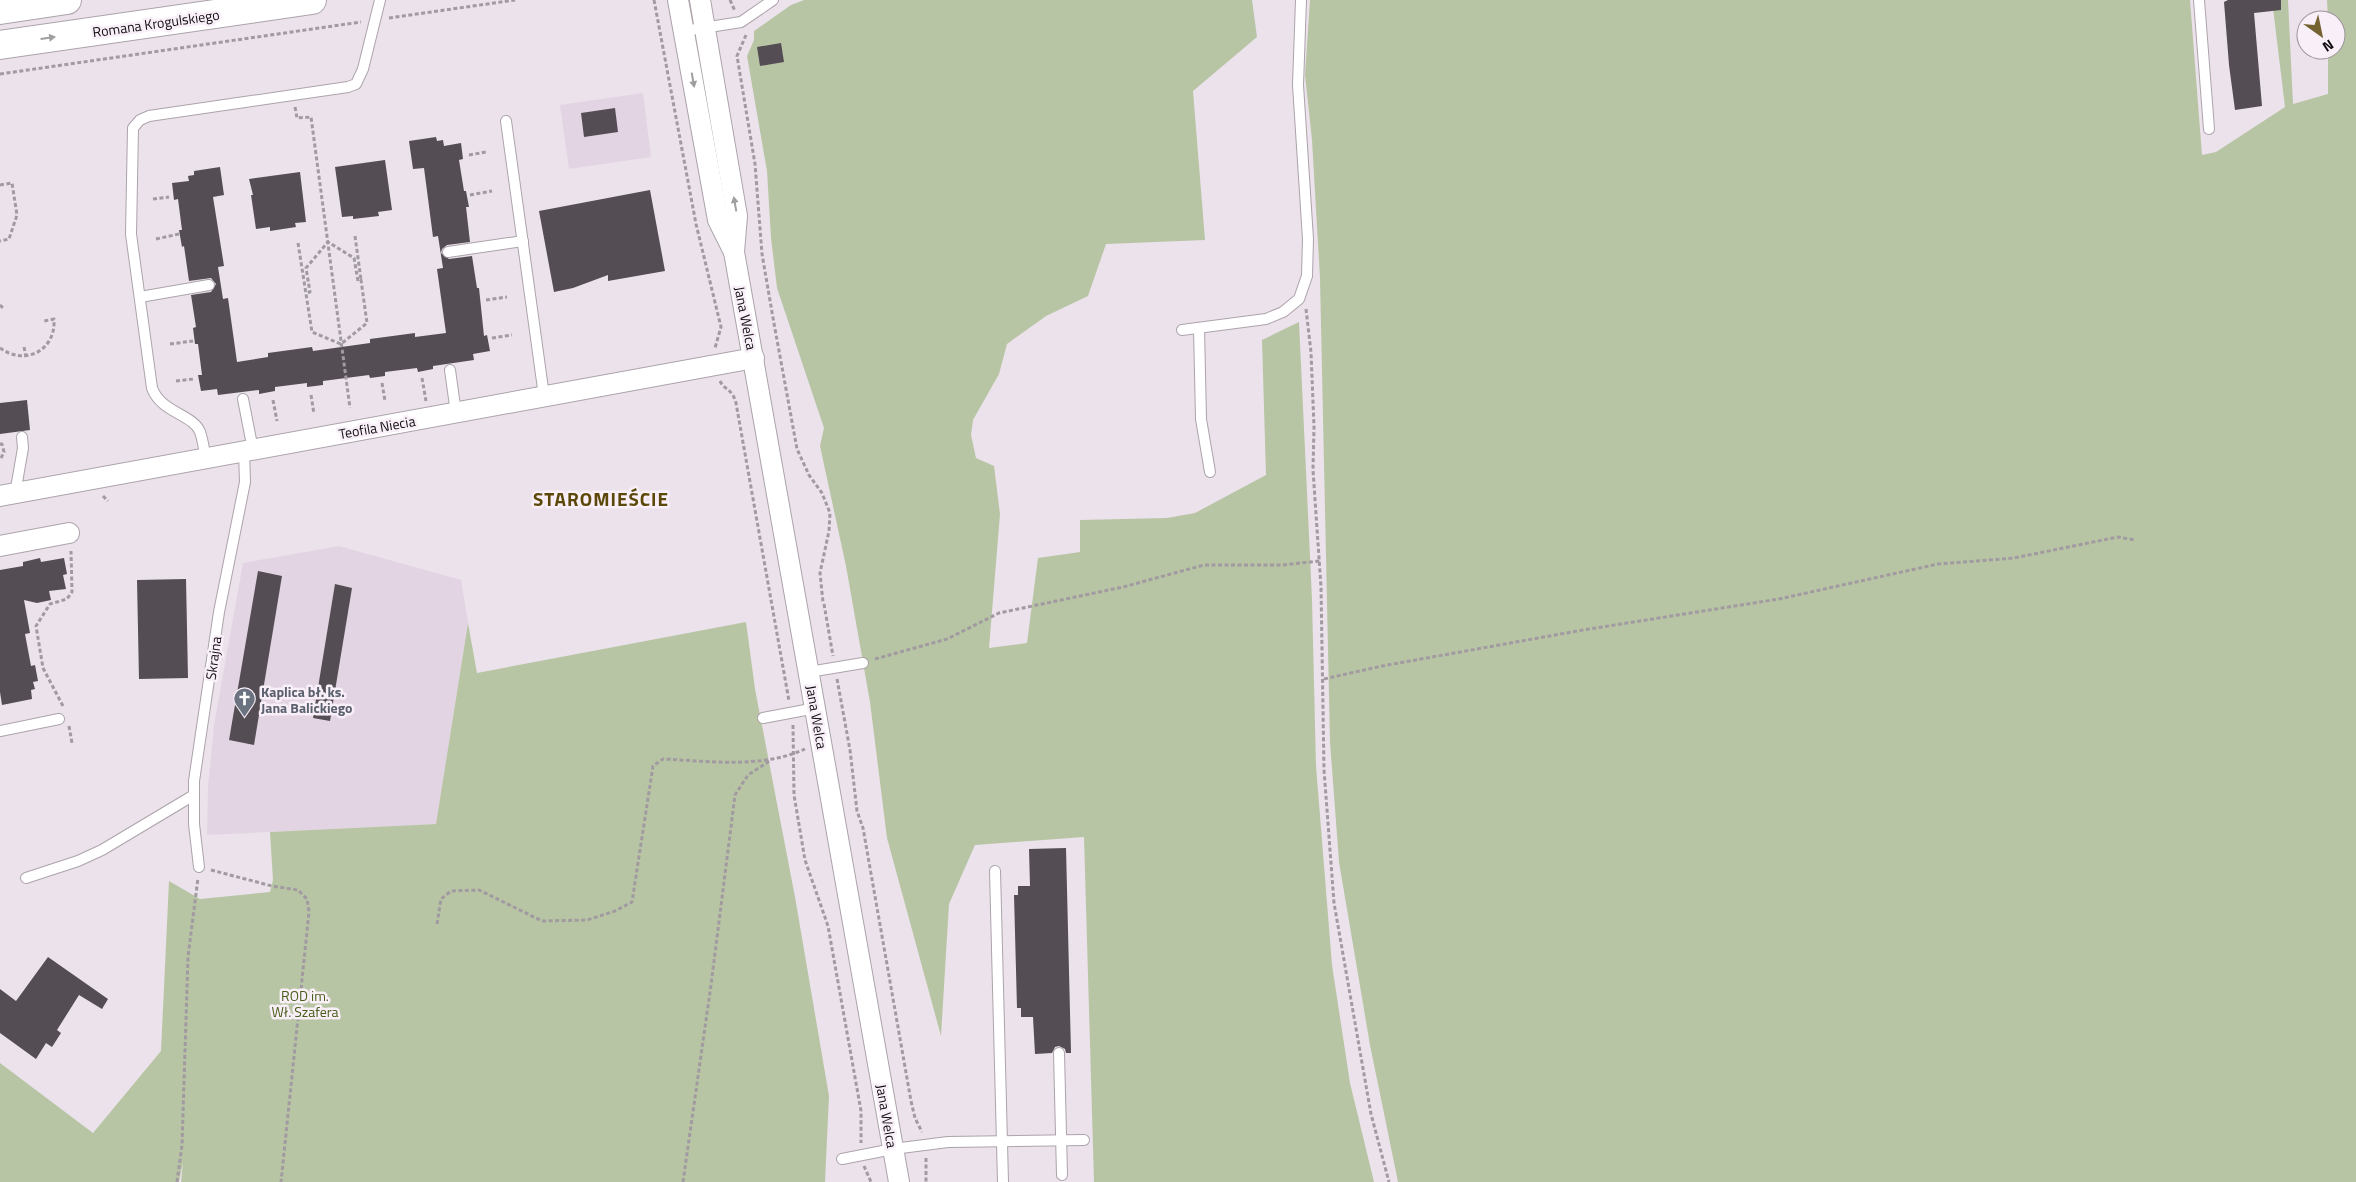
<svg xmlns="http://www.w3.org/2000/svg" width="2356" height="1182" viewBox="0 0 2356 1182" font-family="'Titillium Web',sans-serif">
<style>
.built{fill:#e3d4e3}
.green{fill:#b8c5a4}
.building{fill:#544d54}
.lines{fill:none;stroke-linecap:round;stroke-linejoin:round}
.lane-casing{stroke:#aca3ab;stroke-width:12}
.street-casing{stroke:#aca3ab;stroke-width:22}
.secondary-casing{stroke:#aca3ab;stroke-width:30}
.path{stroke:#a19aa1;stroke-width:3;stroke-dasharray:4 2.5;stroke-linecap:butt}
.lane{stroke:#fff;stroke-width:10}
.street{stroke:#fff;stroke-width:20}
.secondary{stroke:#fff;stroke-width:28}
.oneway{fill:#a09fa0}
.labels{text-anchor:middle;dominant-baseline:central;stroke-width:5;stroke-linejoin:round;paint-order:stroke}
.street-label{font-size:14px;fill:#110e11;stroke:#f9eff8}
.worship-label{font-size:14px;font-weight:bold;fill:#5b616d;stroke:#f9eff8;text-anchor:start}
.park-label{font-size:14px;fill:#485e19;stroke:#f9eff8}
.district-label{font-size:19px;font-weight:bold;letter-spacing:1px;fill:#5c4909;stroke:#f9eff8}
</style>
<rect width="100%" height="100%" fill="#ebe2eb"/>
<g class="built">
<polygon points="643,93 651,157 569,169 560,105"/>
<polygon points="339,546 461,580 468,623 436,824 207,835 208,788 214,725 243,563"/>
</g>
<g class="green">
<polygon points="804,0 1252,0 1257,37 1193,91 1205,240 1106,244 1088,296 1046,316 1007,344 999,374 973,420 971,435 976,458 994,466 1000,514 989,648 1027,643 1038,558 1080,552 1080,520 1167,518 1195,513 1266,475 1262,340 1299,322 1312,599 1316,766 1332,965 1350,1083 1374,1182 1094,1182 1084,837 975,845 949,904 941,1036 887,838 870,702 846,566 820,446 824,428 777,288 771,238 767,171 747,56 754,40 754,31 791,5"/>
<polygon points="1310,0 2190,0 2202,155 2216,152 2285,107 2272,0 2288,0 2293,104 2328,94 2328,50 2336,50 2336,20 2328,20 2327,0 2356,0 2356,1182 1398,1182 1370,1045 1339,862 1330,742 1320,278 1312,140 1305,75"/>
<polygon points="746,622 755,689 795,897 829,1096 825,1182 181,1182 183,1162 179,1182 0,1182 0,1063 93,1133 161,1051 169,881 200,899 270,892 273,880 270,832 436,824 468,623 477,673"/>
</g>
<g class="building">
<polygon points="2228,0 2281,0 2281,10 2254,13 2262,106 2235,110 2229,65 2224,2"/>
<polygon points="781,43 784,62 760,66 757,47"/>
<polygon points="615,108 618,132 584,137 581,113"/>
<polygon points="436,137 437,141 443,140 444,146 461,143 463,159 459,160 464,191 466,191 469,207 466,207 470,242 447,245 442,249 441,253 449,259 472,256 477,288 479,288 484,336 487,335 490,351 473,354 474,360 433,366 433,369 418,372 417,368 385,372 385,376 370,378 369,375 323,381 323,385 307,387 307,383 275,387 275,391 259,394 259,390 218,395 217,389 201,391 198,375 202,375 198,344 195,344 193,328 196,327 191,295 211,292 216,284 211,278 189,281 184,246 182,247 179,230 182,230 178,199 174,200 172,183 189,181 188,176 194,175 194,171 220,167 224,195 213,197 224,266 218,267 223,299 228,298 237,362 268,357 268,353 312,347 313,351 370,343 370,339 415,333 415,337 446,333 437,269 443,268 438,236 433,237 424,168 413,169 409,141"/>
<polygon points="385,160 392,210 378,212 379,216 353,219 353,216 342,217 335,167"/>
<polygon points="300,172 306,222 295,223 296,227 270,231 270,227 256,229 251,195 253,195 249,179"/>
<polygon points="650,190 665,271 608,281 608,275 573,288 554,292 539,211"/>
<polygon points="27,400 30,430 0,434 0,403"/>
<polygon points="40,558 41,562 64,558 67,574 63,575 66,589 49,591 51,600 37,603 24,600 30,633 25,634 31,666 35,665 38,681 33,682 35,689 31,690 32,699 2,705 0,692 0,570 23,566 23,562"/>
<polygon points="258,571 282,576 254,745 229,740"/>
<polygon points="186,579 188,678 139,679 137,580"/>
<polygon points="335,584 352,588 330,721 313,718"/>
<polygon points="1066,848 1071,1053 1066,1053 1065,1049 1059,1046 1055,1047 1052,1053 1035,1054 1033,1017 1021,1017 1021,1008 1017,1008 1014,895 1018,895 1018,886 1030,886 1029,849"/>
<polygon points="48,957 108,999 102,1009 79,995 57,1030 61,1033 52,1047 46,1043 36,1059 0,1033 0,989 16,1001"/>
</g>
<g class="lines">
<defs>
<g id="lane">
<polyline points="2199,0 2209,129"/>
<polyline points="684,31 741,22 773,0"/>
<polyline points="506,121 544,396"/>
<polyline points="448,252 523,241"/>
<polyline points="140,297 209,285"/>
<polyline points="1199,328 1201,419 1210,472"/>
<polyline points="1182,330 1266,319 1283,312 1299,299 1307,276 1308,239 1298,85 1301,0"/>
<polyline points="450,370 456,413"/>
<polyline points="243,399 253,450"/>
<path d="M206,459c-2,-9 -3,-19 -6,-27 -7,-18 -39,-19 -48,-44l-21,-154 2,-106 7,-8 9,-4 199,-29 8,-3 7,-15 17,-69"/>
<polyline points="15,494 23,448 22,437"/>
<polyline points="809,672 863,663"/>
<polyline points="763,718 816,708"/>
<polyline points="0,731 59,719"/>
<polyline points="199,867 194,824 194,781 219,612 245,482 244,451"/>
<polyline points="995,871 1003,1182"/>
<polyline points="26,878 78,861 102,850 194,795"/>
<polyline points="1059,1053 1062,1175"/>
<polyline points="842,1159 893,1149 948,1142 1084,1140"/>
</g>
<g id="street">
<polyline points="678,0 718,220 734,252"/>
<polyline points="700,0 737,216 734,252 899,1182"/>
<polyline points="0,496 754,358"/>
<polyline points="0,546 69,533"/>
</g>
<g id="secondary">
<polyline points="0,10 67,0"/>
<polyline points="0,45 312,0"/>
</g>
</defs>
<use href="#lane" class="lane-casing"/>
<use href="#street" class="street-casing"/>
<use href="#secondary" class="secondary-casing"/>
<g class="path">
<polyline points="654,0 696,224 721,327 715,348"/>
<polyline points="730,0 735,11"/>
<polyline points="389,18 515,0"/>
<polyline points="746,35 737,56 755,164 762,254 773,318 797,449 809,475 822,493 830,513 829,531 820,573 823,602"/>
<polyline points="0,74 361,22"/>
<polyline points="295,107 297,118 311,117 350,408"/>
<polyline points="469,155 486,152"/>
<polyline points="0,185 12,183 17,215 9,239 0,241"/>
<polyline points="470,195 492,191"/>
<polyline points="153,199 169,197"/>
<polyline points="355,236 361,280"/>
<polyline points="156,239 179,234"/>
<polyline points="298,243 312,332 341,344 367,323 361,280 358,281 354,258 328,242 306,268 310,292 306,293"/>
<polyline points="486,300 507,297"/>
<polyline points="0,305 3,308"/>
<polyline points="1306,309 1311,352 1314,427 1313,470 1321,587 1324,770 1334,903 1371,1114 1389,1182"/>
<polyline points="492,338 512,335"/>
<polyline points="170,344 193,341"/>
<polyline points="24,347 26,357"/>
<path d="M0,348c25,18 56,3 54,-29l-10,2"/>
<polyline points="422,378 426,401"/>
<polyline points="176,381 194,379"/>
<path d="M720,381c5,10 12,7 16,22l53,298"/>
<polyline points="382,383 385,401"/>
<polyline points="311,395 314,414"/>
<polyline points="273,400 277,421"/>
<polyline points="0,444 2,444 4,452 0,460"/>
<polyline points="103,496 108,501"/>
<polyline points="824,604 833,656"/>
<polyline points="875,659 947,639 999,613 1123,587 1204,565 1282,565 1320,561"/>
<polyline points="837,679 850,750 857,811 863,828 911,1101 915,1118 922,1132"/>
<polyline points="1324,679 1382,666 1583,630 1779,599 1938,564 2014,558 2118,537 2135,540"/>
<polyline points="63,706 43,668 36,626 50,604 67,599 72,592 71,551"/>
<polyline points="793,725 794,795 805,860 828,926 861,1111 861,1143"/>
<polyline points="69,726 72,743"/>
<polyline points="211,870 272,886 298,890 307,899 309,912 281,1182"/>
<path d="M437,924l4,-25 10,-8 28,-1 63,31 45,-1 28,-9 17,-9 21,-136 10,-7c46,2 98,10 142,-10"/>
<polyline points="926,1158 926,1182"/>
<polyline points="864,1166 871,1182"/>
<polyline points="177,1182 182,1145 188,957 198,878"/>
<polyline points="683,1182 711,985 735,795 748,775 771,760"/>
</g>
<use href="#lane" class="lane"/>
<use href="#street" class="street"/>
<use href="#secondary" class="secondary"/>
</g>
<defs><path id="oneway-solid" d="M-6-.8H1V-3.2L6.5 0L1 3.2V.8H-6Z" transform="scale(1.25)"/></defs>
<g class="oneway">
<use href="#oneway-solid" transform="translate(48 38) rotate(-8)"/>
<use href="#oneway-solid" transform="translate(693 80) rotate(80)"/>
<use href="#oneway-solid" transform="translate(735 204) rotate(-100)"/>
</g>
<defs>
<symbol id="church-pin" viewBox="-11 -11 22 30"><path d="M0 17L-7.5 6A9.5 9.5 0 1 1 7.5 6Z" fill="#6b7280" stroke="#f9eff8"/><path d="M-1.2-6h2.4v3.5h3.3v2.4h-3.3V6h-2.4V-.1h-3.3v-2.4h3.3Z" fill="#fff"/></symbol>
</defs>
<g fill-rule="evenodd">
<use href="#church-pin" x="232" y="686" width="25" height="34"/>
</g>
<g class="labels">
<g class="street-label">
<text transform="translate(156 23) rotate(-8)">Romana Krogulskiego</text>
<text transform="translate(746 318) rotate(79)">Jana Welca</text>
<text transform="translate(377 427) rotate(-10)">Teofila Niecia</text>
<text transform="translate(213 658) rotate(-82)">Skrajna</text>
<text transform="translate(817 717) rotate(80)">Jana Welca</text>
<text transform="translate(887 1116) rotate(80)">Jana Welca</text>
</g>
<g class="worship-label">
<text x="261" y="691">Kaplica bł. ks.<tspan x="261" dy="16">Jana Balickiego</tspan></text>
</g>
<g class="park-label">
<text x="305" y="995">ROD im.<tspan x="305" dy="16">Wł. Szafera</tspan></text>
</g>
<g class="district-label">
<text x="601" y="498">STAROMIEŚCIE</text>
</g>
</g>
<g transform="translate(2321 35) rotate(147)"><circle r="24" fill="#f9eff8" stroke="#9c959c"/>
<path d="M0-4L9 19L0 12L-9 19Z" fill="#746331"/>
<text y="-8" font-size="14" font-weight="bold" text-anchor="middle" fill="#110e11">N</text>
</g>
</svg>
